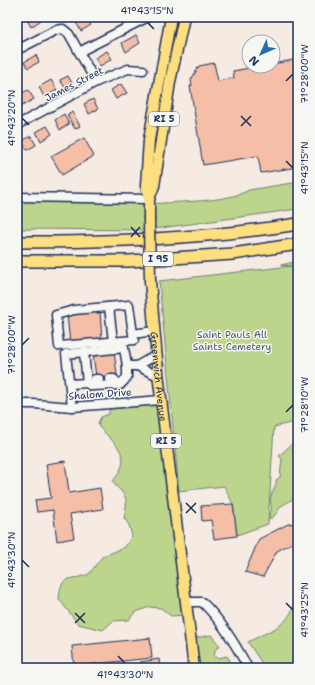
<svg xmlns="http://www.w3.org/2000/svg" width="315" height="685" viewBox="0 0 315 685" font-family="'Shantell Sans',sans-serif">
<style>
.green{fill:#bcd48b;stroke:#6c8274}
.building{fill:#f4bfa6;stroke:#1b2f5e}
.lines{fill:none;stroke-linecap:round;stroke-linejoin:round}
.minor-casing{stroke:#1b2f5e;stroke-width:11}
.major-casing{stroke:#1b2f5e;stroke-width:13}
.highway-casing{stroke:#1b2f5e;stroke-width:14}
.minor{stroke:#f6f6f2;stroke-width:8}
.major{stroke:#fddf80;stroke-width:10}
.highway{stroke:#fddf80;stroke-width:11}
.major-bridge-casing{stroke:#1b2f5e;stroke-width:13;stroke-linecap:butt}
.major-bridge{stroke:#fddf80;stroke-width:10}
.ticks{fill:none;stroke:#1b2f5e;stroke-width:1.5}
.labels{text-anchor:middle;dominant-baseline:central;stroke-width:3;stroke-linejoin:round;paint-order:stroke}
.shield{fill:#f6f6f2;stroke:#5d6b8a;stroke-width:1}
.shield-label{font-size:9px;font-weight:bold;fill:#1b2f5e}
.street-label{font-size:10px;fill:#1b2f5e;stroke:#f6f6f2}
.park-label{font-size:10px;fill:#435869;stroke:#f6f6f2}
.neatline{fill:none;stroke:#1b2f5e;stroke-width:1.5}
.ticks-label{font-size:10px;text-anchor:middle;fill:#1b2f5e}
</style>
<rect width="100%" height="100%" fill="#f6ebe3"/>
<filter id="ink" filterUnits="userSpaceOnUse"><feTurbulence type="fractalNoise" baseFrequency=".025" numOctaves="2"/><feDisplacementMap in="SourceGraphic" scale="8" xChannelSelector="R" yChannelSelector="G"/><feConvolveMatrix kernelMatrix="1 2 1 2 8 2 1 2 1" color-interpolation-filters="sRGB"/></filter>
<g filter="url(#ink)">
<g class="green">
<path d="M298,182v27l-151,21 -130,-1v-32l132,2 2,5c28,-3 74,-1 98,-14z"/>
<polygon points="298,261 298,421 274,427 268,524 237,535 233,504 224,486 179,491 159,281 291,266 281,265"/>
<path d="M160,400l27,215 -16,1 -10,-8 -12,-1 -15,6 -5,7 -16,1 -10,9 -25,-6 -19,-25c2,-27 11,-17 30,-25l13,-17 23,-10 7,-11 -3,-11 -5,-7c2,-10 5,-19 -3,-27 -4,-4 -6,-5 -8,-10 21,-25 4,-35 -14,-54l-1,-4 3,-6 8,-3 1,-12z"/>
<path d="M297,439h1v39l-5,21 -12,7 -6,9 -5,4 -1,-4c5,-6 0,-13 2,-19 2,-6 6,-11 5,-16l4,-3 2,-18 -3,-3z"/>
<path d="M298,590v78h-33l-17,-26c30,-16 43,-15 50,-52z"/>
<polygon points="211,635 220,646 215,650 214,656 218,658 227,656 235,668 196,668 195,638"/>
</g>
<g class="building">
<polygon points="28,17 39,17 41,20 31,27 26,18"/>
<polygon points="77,17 86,17 91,25 81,31 74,19"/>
<polygon points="136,35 140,43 126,52 122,43"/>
<polygon points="107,51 112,59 100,66 95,58"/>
<polygon points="36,55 39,62 28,68 24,62"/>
<polygon points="298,59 298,167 261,173 258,156 203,165 190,86 192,86 191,80 199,66 214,63 218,81 234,78 233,71 260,66 273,66 273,64"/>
<polygon points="68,76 73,85 66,89 60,80"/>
<polygon points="51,80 57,90 44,97 39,87"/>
<polygon points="121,84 127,93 116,99 111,90"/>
<polygon points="28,90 34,99 22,106 17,96"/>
<polygon points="93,99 98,109 89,114 84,104"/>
<polygon points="72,112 80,126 75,129 67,115"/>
<polygon points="64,114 69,124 60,130 55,120"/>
<polygon points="47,126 52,134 41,141 36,132"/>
<polygon points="31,136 36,145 27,150 22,141"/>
<polygon points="84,138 94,156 62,175 51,156"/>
<polygon points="100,311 102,341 70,344 67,315"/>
<polygon points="114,351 117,375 96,377 93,354"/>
<polygon points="65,461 69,493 100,488 103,509 70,514 74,538 57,541 53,510 37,512 35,500 51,498 46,464"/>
<polygon points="233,504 237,536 214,539 211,520 202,521 201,506"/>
<polygon points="298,523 298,540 277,551 263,577 245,572 259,539 288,524"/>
<polygon points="150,638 152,658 74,666 72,646"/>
<polygon points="159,659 160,668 141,668 140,662"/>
</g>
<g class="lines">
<defs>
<g id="minor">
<polyline points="17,50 56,30 63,29 69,34 96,82"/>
<polyline points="79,52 148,17"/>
<polyline points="17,125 96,82 128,69 143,70"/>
<polyline points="17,197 149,199"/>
<polyline points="109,307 113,341"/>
<polyline points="133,334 134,340 59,346 56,315 74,310 129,305 133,334 154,331"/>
<polyline points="84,352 87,383"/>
<polyline points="156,355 137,366 158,376"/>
<polyline points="110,379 114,379 118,385"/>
<polyline points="70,384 87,383 91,386 120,385 124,381 127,377 127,366"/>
<polyline points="91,386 95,379 99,379"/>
<polyline points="17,404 34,404 72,407 161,400"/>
<polyline points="72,407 66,354 124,348 127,366 137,366"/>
<path d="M186,602h16c19,18 34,43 46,66"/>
</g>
<g id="major">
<polyline points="149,199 154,186 170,82 184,17"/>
<polyline points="149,218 149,199 146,186 149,140 171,17"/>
<path id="s1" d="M150,281l9,101 35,286"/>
</g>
<g id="highway">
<path d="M17,242c95,0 187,-3 281,-18"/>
<polyline points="17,261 129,261 233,254 298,244"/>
</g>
</defs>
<use href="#minor" class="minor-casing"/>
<use href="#major" class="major-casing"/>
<use href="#highway" class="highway-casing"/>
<use href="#minor" class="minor"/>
<use href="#major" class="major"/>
<use href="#highway" class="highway"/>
<defs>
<polyline id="major-bridge" points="149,218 150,281"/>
</defs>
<use href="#major-bridge" class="major-bridge-casing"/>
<use href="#major-bridge" class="major-bridge"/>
</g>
</g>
<path class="ticks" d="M147,22l7,7M286,81l7,-7M241,116l10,10M22,118l7,7M241,126l10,-10M286,161l7,7M131,227l9,10M131,237l9,-10M22,345l7,-7M286,412l7,-7M186,503l10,10M186,513l10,-10M22,560l7,7M286,603l7,7M75,613l10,10M75,623l10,-10M118,656l7,7"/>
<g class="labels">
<g class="shield">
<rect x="149" y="112" width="30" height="14" rx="3"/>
<rect x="143" y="252" width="30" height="14" rx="3"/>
<rect x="151" y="434" width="30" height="14" rx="3"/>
</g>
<g class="shield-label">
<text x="164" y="119">RI 5</text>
<text x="158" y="259">I 95</text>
<text x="166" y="441">RI 5</text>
</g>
<g class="street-label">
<text transform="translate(74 84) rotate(-27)">James Street</text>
<text stroke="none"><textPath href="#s1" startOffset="96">Greenwich Avenue</textPath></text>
<text transform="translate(100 394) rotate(-4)">Shalom Drive</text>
</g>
<g class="park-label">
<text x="232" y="334">Saint Pauls All<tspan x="232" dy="12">Saints Cemetery</tspan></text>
</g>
</g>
<rect width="315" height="685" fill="none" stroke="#f6f6f2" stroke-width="44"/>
<g transform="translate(261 54) rotate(225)"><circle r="19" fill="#f6f6f2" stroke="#9ea6b7"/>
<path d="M0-3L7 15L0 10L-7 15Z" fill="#1f6fb2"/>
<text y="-6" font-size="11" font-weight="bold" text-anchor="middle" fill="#1b2f5e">N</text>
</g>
<rect x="22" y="22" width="271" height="641" class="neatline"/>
<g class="ticks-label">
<text x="147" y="14">41°43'15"N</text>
<text transform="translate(304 74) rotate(-90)" y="4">71°28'00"W</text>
<text transform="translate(11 118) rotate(-90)" y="4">41°43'20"N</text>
<text transform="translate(304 168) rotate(-90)" y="4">41°43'15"N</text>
<text transform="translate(11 345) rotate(-90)" y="4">71°28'00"W</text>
<text transform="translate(304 405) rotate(-90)" y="4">71°28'10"W</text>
<text transform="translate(11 560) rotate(-90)" y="4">41°43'30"N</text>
<text transform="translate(304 610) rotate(-90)" y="4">41°43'25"N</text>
<text x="125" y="678">41°43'30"N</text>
</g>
</svg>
